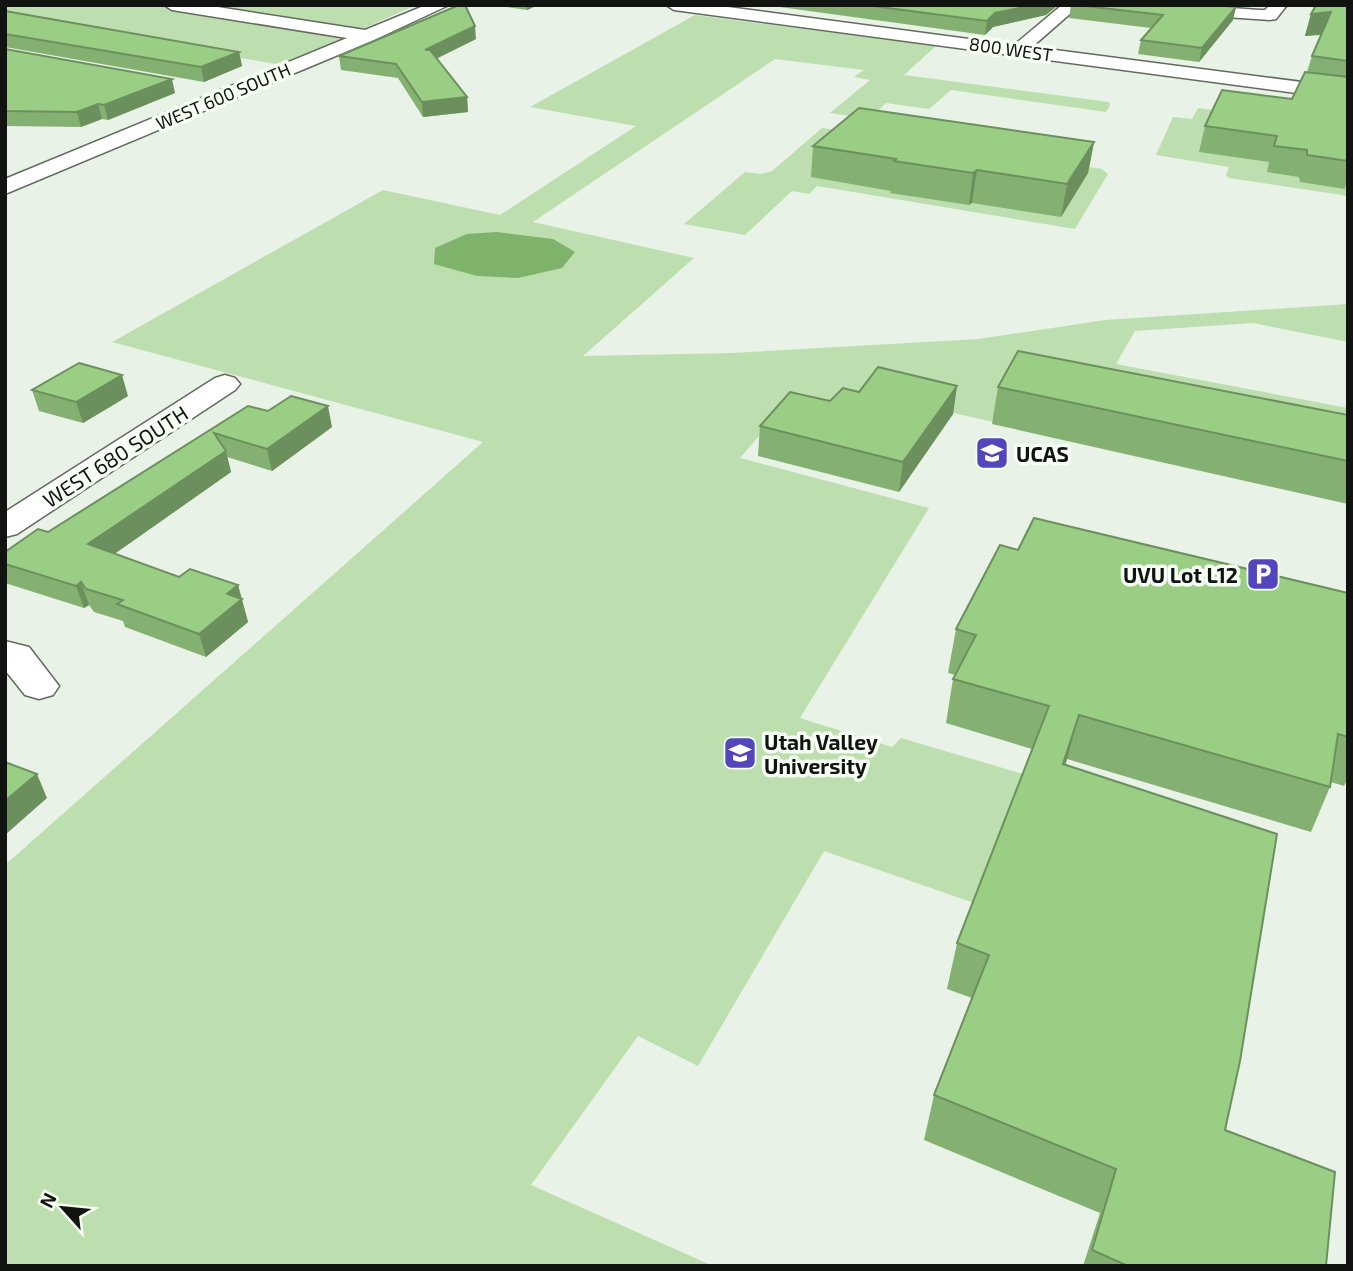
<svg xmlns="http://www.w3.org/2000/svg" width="1353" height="1271" viewBox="0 0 1353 1271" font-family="'Exo 2',sans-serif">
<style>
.green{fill:#bddfb0}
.water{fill:#7fb26a}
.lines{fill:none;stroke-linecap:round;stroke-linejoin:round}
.minor-casing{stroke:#626a5f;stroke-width:3}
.minor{fill:#fff;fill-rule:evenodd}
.wall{fill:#84b172}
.shaded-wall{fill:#6c905d}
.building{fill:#9ace85;stroke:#6c905d;stroke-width:2}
.labels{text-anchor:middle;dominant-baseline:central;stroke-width:7;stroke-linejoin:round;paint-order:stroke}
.far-street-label{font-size:18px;fill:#10130f;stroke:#f6fff3}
.poi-label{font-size:21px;font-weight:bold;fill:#10130f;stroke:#f6fff3;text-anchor:start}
.street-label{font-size:21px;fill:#10130f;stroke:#f6fff3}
</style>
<rect width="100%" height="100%" fill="#e9f2e6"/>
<g class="green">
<polygon points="5,5 416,5 282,65 5,18"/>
<polygon points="695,15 936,46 904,75 1109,102 1110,106 1106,112 951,90 929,109 886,103 869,119 830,113 870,80 854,77 864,70 775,59 533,222 694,258 583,356 732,353 979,339 1105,320 1348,304 1348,342 1253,323 1135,331 1116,364 1348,408 1348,455 994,422 875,396 779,413 740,458 929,508 800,718 892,747 901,738 1030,776 980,905 824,851 698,1066 638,1036 531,1185 713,1266 5,1266 5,865 483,442 112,342 383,190 500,215 636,126 530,107"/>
<polygon points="1198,108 1348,127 1348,196 1229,178 1226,175 1229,167 1156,155 1173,117 1192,119"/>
<polygon points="822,128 1102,169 1108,174 1075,229 817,186 809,194 792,191 745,235 684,224 745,172 761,174 772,171"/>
</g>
<polygon class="water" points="497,232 553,239 575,252 562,268 518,278 477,276 434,264 435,248 467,234"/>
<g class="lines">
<defs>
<g id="minor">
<polygon points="164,5 205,5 365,30 426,5 449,5 374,40 5,194 5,179 347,38 172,10"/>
<polygon points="666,5 713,5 1014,45 1062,5 1080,5 1032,47 1348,88 1348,100 674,10"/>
<polygon points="1114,5 1193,5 1259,10 1265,10 1270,5 1287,5 1276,19 1270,20 1122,10"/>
<polygon points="225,375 235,378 240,384 235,390 17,534 5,537 5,512 215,378"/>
<polygon points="5,641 29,647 59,686 53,695 39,699 25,695 5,670"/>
</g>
</defs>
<use href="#minor" class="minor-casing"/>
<use href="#minor" class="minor"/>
</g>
<g class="wall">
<polygon points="492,5 538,5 527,10"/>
<polygon points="765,5 1058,5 1046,15 993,27 985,35"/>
<polygon points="1071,5 1214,5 1233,20 1199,62 1138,54 1141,40 1151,28 1069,18"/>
<polygon points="1348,5 1348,185 1346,185 1345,189 1300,182 1299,177 1267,172 1269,162 1199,152 1205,126 1292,99 1307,72 1312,56 1321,35 1305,36 1311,14"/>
<polygon points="5,11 239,52 242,66 204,82 5,47"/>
<polygon points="476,39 436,59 467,97 468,112 423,117 398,78 341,70 339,56"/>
<polygon points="5,50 175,93 108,120 102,119 81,127 5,126"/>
<polygon points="1094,142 1088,173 1061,217 972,203 969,205 890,193 891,191 811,177 813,146"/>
<polygon points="957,386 953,414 899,492 758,456 760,426 830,401 859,392"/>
<polygon points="998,387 1348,415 1348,504 992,424"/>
<polygon points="32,390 128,396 83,423 39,411"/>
<polygon points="248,406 332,427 272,471 227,457 231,472 114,554 179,577 238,585 248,622 206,657 125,627 123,621 94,612 89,605 84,608 5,583 5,552 48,532"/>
<polygon points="1018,550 1348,593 1348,778 1344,786 1331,782 1330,787 1311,832 1067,759 1065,765 1225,1130 1326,1266 1083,1266 1100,1213 924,1140 934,1095 972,998 947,989 957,943 1032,749 946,723 953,679 956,675 948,673 956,629"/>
</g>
<g class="shaded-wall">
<polygon points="527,5 538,5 527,10"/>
<polygon points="1033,5 1058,5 1046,15 993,27 985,35 987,21 995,13"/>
<polygon points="1236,7 1233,20 1199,62 1202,48"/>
<polygon points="1331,12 1325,34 1305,36 1311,14"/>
<polygon points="475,26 476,39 427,63 425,50"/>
<polygon points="239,52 242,66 204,82 201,67"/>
<polygon points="172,79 175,93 108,120 104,105"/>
<polygon points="467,97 468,112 423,117 422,102"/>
<polygon points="98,104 102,119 81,127 77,112"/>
<polygon points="1094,142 1088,173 1061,217 1067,184"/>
<polygon points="977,170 972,203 969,205 973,173"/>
<polygon points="122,375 128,396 83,423 76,402"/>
<polygon points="957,386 953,414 899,492 903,462"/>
<polygon points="328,406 332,427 272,471 267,449"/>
<polygon points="226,451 231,472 96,567 88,544"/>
<polygon points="81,582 89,605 84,608 76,586"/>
<polygon points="238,585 248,622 206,657 199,634 227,594"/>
<polygon points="1079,715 1067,759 1052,809 1063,764"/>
<polygon points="37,774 47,798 5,835 5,801"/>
</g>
<g class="building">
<polygon points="459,5 465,5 475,26 425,50 430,50 467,97 422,102 396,64 339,56"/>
<polygon points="865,5 1033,5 995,13 987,21"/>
<polygon points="1076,5 1214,5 1236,7 1202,48 1141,40 1163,15"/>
<polygon points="1316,5 1348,5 1348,61 1312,56 1331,12 1311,14"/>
<polygon points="5,11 239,52 201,67 5,34"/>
<polygon points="5,49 172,79 104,105 98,104 77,112 5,111"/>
<polygon points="1305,72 1348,77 1348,161 1307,155 1307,150 1274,146 1277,136 1205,126 1222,90 1292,99"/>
<polygon points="859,108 1094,142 1067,184 977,170 973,173 894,161 896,159 813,146"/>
<polygon points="1018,351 1348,415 1348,461 998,387"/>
<polygon points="79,363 122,375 76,402 32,390"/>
<polygon points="878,367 957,386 903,462 760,426 790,392 830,401 843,388 859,392"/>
<polygon points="291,396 328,406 267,449 214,433 226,451 88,544 179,577 190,569 238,585 227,594 242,599 199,634 117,604 123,600 86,589 81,582 76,586 5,564 5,552 38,529 48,532 248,406 268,411"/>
<polygon points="1034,518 1348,593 1348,737 1338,734 1330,787 1079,715 1063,764 1277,834 1240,1061 1225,1130 1335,1172 1326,1266 1128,1266 1092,1250 1116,1169 934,1095 989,955 957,943 1049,706 953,679 976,635 956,629 1000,545 1018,550"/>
<polygon points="5,762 37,774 5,801"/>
</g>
<defs>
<symbol id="school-square" viewBox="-11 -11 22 22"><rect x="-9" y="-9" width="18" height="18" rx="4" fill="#5346bd" stroke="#f6fff3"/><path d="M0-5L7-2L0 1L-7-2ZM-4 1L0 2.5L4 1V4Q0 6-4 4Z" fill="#fff"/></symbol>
<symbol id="parking-square" viewBox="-11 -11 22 22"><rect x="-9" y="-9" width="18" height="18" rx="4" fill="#5346bd" stroke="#f6fff3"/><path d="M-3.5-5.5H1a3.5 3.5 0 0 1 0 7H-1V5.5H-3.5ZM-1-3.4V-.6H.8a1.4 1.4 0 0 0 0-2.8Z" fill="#fff"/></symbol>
<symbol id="university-square" viewBox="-11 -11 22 22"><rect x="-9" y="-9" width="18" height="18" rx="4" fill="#5346bd" stroke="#f6fff3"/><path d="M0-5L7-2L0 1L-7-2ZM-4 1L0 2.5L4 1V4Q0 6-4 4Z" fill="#fff"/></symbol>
</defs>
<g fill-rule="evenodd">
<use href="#school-square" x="973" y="434" width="38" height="38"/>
<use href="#parking-square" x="1244" y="555" width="38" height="38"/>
<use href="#university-square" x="721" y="734" width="38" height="38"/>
</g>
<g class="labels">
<g class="far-street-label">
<text transform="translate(1011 49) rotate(8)">800 WEST</text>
<text transform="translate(223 96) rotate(-23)">WEST 600 SOUTH</text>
</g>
<g class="poi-label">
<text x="1016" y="453">UCAS</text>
<text x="1238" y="574" text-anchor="end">UVU Lot L12</text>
<text x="764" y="741">Utah Valley<tspan x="764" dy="24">University</tspan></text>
</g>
<g class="street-label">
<text transform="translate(115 456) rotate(-33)">WEST 680 SOUTH</text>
</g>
</g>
<rect width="1353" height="1271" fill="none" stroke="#10130f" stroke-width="14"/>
<g transform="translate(63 1208) rotate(297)" stroke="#f6fff3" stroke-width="5" paint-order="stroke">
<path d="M0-5L12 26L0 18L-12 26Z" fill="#10130f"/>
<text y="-10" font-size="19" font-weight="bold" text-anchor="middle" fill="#10130f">N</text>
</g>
</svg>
